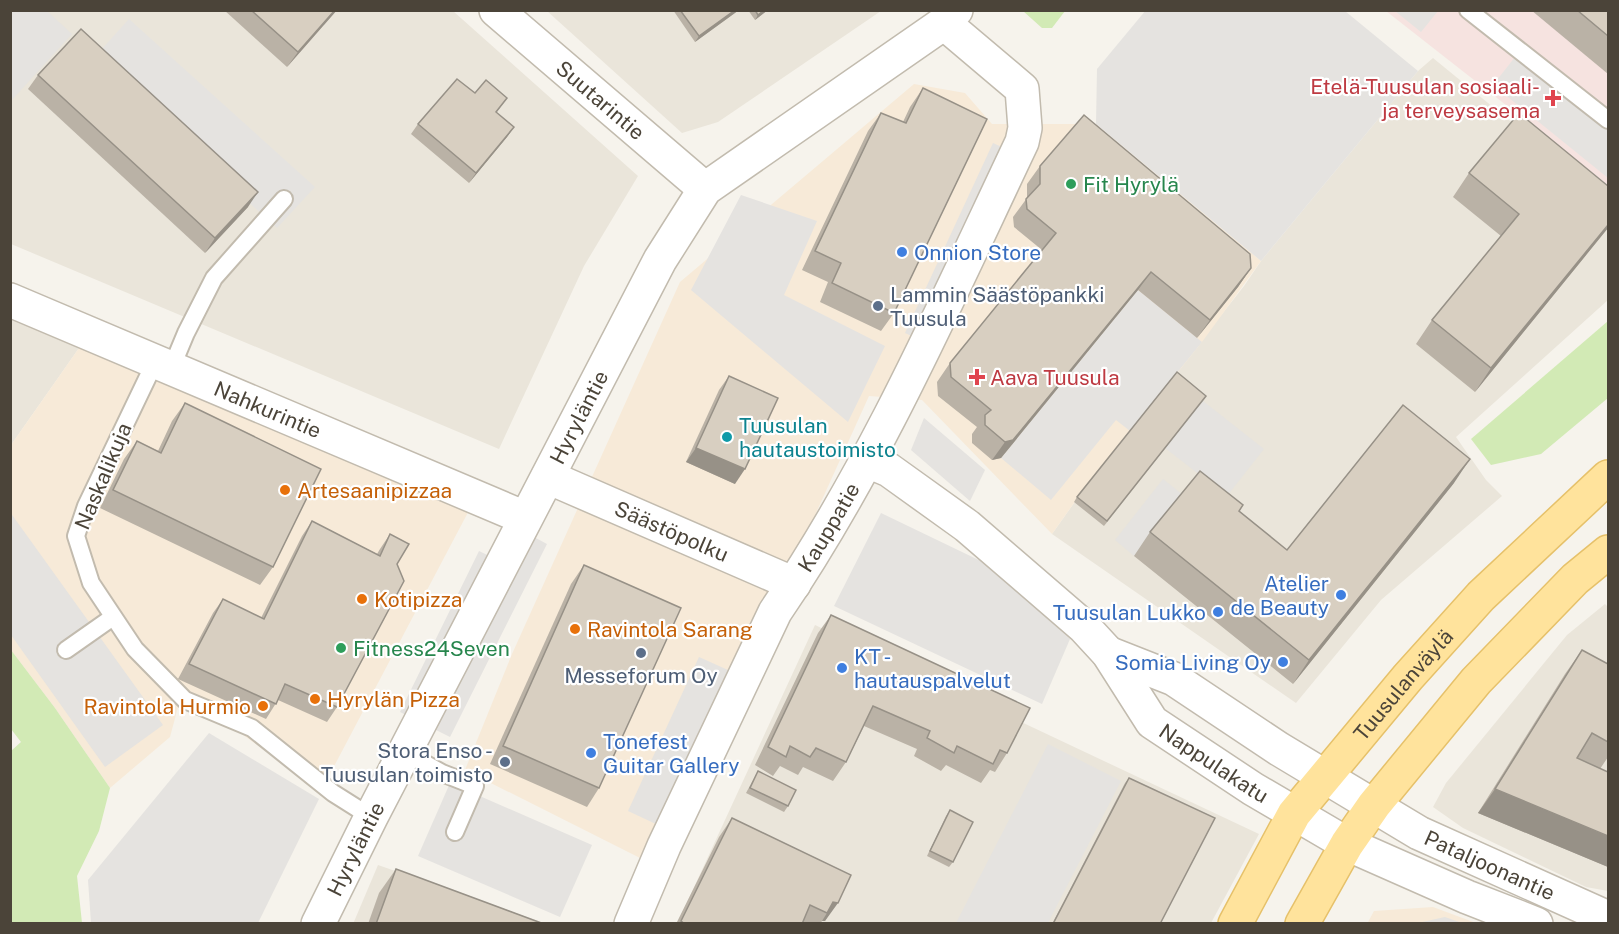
<svg xmlns="http://www.w3.org/2000/svg" width="1619" height="934" viewBox="0 0 1619 934" font-family="'Public Sans',sans-serif">
<style>
.residential{fill:#eae5da}
.commercial{fill:#f7ead8}
.medical{fill:#f6e3e0}
.green{fill:#d2eab5}
.parking{fill:#e5e3e0}
.lines{fill:none;stroke-linecap:round;stroke-linejoin:round}
.service-casing{stroke:#c2bbae;stroke-width:20}
.minor-casing{stroke:#c2bbae;stroke-width:36}
.tertiary-casing{stroke:#c2bbae;stroke-width:36}
.primary-casing{stroke:#e6c16a;stroke-width:36}
.service{stroke:#fff;stroke-width:16}
.minor{stroke:#fff;stroke-width:33}
.tertiary{stroke:#fff;stroke-width:33}
.primary{stroke:#ffe39c;stroke-width:33}
.wall{fill:#bab2a6}
.shaded-wall{fill:#979187}
.building{fill:#d8cfc1;stroke:#979187;stroke-width:1.5}
.health-dot{fill:#e0444e;stroke:#fff;stroke-width:2}
.leisure-dot{fill:#2e9e5b;stroke:#fff;stroke-width:2}
.shop-dot{fill:#3f7fe0;stroke:#fff;stroke-width:2}
.service-dot{fill:#5c6f8a;stroke:#fff;stroke-width:2}
.culture-dot{fill:#0f9aa8;stroke:#fff;stroke-width:2}
.food-dot{fill:#e8710a;stroke:#fff;stroke-width:2}
.labels{text-anchor:middle;dominant-baseline:central;stroke-width:4.5;stroke-linejoin:round;paint-order:stroke}
.health-label{font-size:21px;fill:#be3a42;stroke:#fff;text-anchor:end}
.street-label{font-size:21px;fill:#4b4439;stroke:#fff}
.leisure-label{font-size:21px;fill:#27864d;stroke:#fff;text-anchor:start}
.shop-label{font-size:21px;fill:#366cbe;stroke:#fff;text-anchor:start}
.service-label{font-size:21px;fill:#4e5e75;stroke:#fff;text-anchor:start}
.culture-label{font-size:21px;fill:#0d838f;stroke:#fff;text-anchor:start}
.food-label{font-size:21px;fill:#c56008;stroke:#fff;text-anchor:start}
</style>
<rect width="100%" height="100%" fill="#f6f3ec"/>
<g class="residential">
<polygon points="10,11 453,11 638,176 584,266 499,449 11,244"/>
<polygon points="547,11 881,11 718,122 682,133"/>
<polygon points="1433,58 1608,201 1608,300 1456,437 1486,480 1502,496 1381,600 1296,703 1052,534 1074,503 1244,286 1261,261 1418,71"/>
<polygon points="11,309 86,338 11,445"/>
<polygon points="1605,604 1608,607 1608,891 1586,887 1463,828 1433,807 1446,783 1567,635"/>
<polygon points="815,625 1259,834 1211,923 677,924"/>
<polygon points="378,865 544,923 353,924"/>
</g>
<g class="commercial">
<polygon points="914,84 965,93 992,124 1096,124 1261,261 1202,342 1074,503 1052,534 922,400 869,396 792,566 758,609 644,860 465,770 512,654 680,282"/>
<polygon points="86,338 474,501 321,791 239,732 178,707 170,737 110,788 55,708 11,650 11,445"/>
<polygon points="1433,907 1476,923 1367,924 1374,911"/>
</g>
<polygon class="medical" points="1386,11 1608,11 1608,185"/>
<g class="green">
<polygon points="1023,11 1065,11 1052,28 1042,28"/>
<polygon points="1608,321 1608,398 1541,454 1491,465 1471,439"/>
<polygon points="11,650 55,708 110,788 99,831 77,876 82,923 11,923 11,751 21,742 11,729"/>
</g>
<g class="parking">
<polygon points="11,10 47,11 72,34 11,101"/>
<polygon points="1146,10 1345,11 1418,71 1261,261 1096,124 1097,69"/>
<polygon points="1395,11 1438,11 1421,32"/>
<polygon points="129,19 315,187 277,228 92,60"/>
<polygon points="1519,52 1608,124 1608,178 1493,85"/>
<polygon points="993,143 1004,148 916,338 905,333"/>
<polygon points="741,195 817,221 784,295 885,346 848,422 691,290"/>
<polygon points="1138,290 1202,342 1130,431 1116,420 1051,500 1001,458"/>
<polygon points="1203,401 1264,449 1227,496 1165,448"/>
<polygon points="924,418 985,470 970,501 911,450"/>
<polygon points="1163,479 1183,495 1134,556 1115,540"/>
<polygon points="10,512 163,725 105,767 11,635"/>
<polygon points="881,513 987,564 1070,639 1042,704 834,606"/>
<polygon points="519,529 547,544 450,737 400,712 479,551 502,562"/>
<polygon points="699,657 728,670 658,825 628,811"/>
<polygon points="209,733 319,799 258,923 91,923 88,880"/>
<polygon points="1048,744 1121,781 1048,923 956,923"/>
<polygon points="450,783 592,845 560,917 418,856"/>
<polygon points="1445,917 1462,923 1416,923 1418,923"/>
</g>
<g class="lines">
<defs>
<g id="service">
<polyline points="1468,10 1608,120"/>
<polyline points="155,362 86,506 76,536 91,583 135,649 185,700 252,728 333,793 371,817"/>
<polyline points="171,369 186,333 214,278 284,199"/>
<polyline points="66,650 113,617"/>
<polyline points="404,752 442,773 475,786 455,832"/>
</g>
<g id="minor">
<path id="s1" d="M496,10l209,179"/>
<path id="s2" d="M10,300l515,218"/>
<path id="s3" d="M868,461l21,9 78,56 117,101 24,26 44,69 101,67 94,55 120,53 69,27"/>
<path id="s4" d="M548,477l246,107"/>
<path id="s5" d="M1108,653l66,26 105,70 140,84 189,85"/>
<path id="s6" d="M631,924l33,-78 111,-234c100,-147 171,-310 247,-470l3,-14 -3,-39 -78,-66"/>
</g>
<g id="tertiary">
<path id="s7" d="M318,924l53,-107 289,-557 45,-71 239,-166 12,-13"/>
</g>
<g id="primary">
<path id="s8" d="M1235,924l59,-110 114,-137 73,-81 127,-119"/>
<polyline points="1302,924 1347,844 1374,805 1476,681 1575,579 1608,552"/>
</g>
</defs>
<use href="#service" class="service-casing"/>
<use href="#minor" class="minor-casing"/>
<use href="#tertiary" class="tertiary-casing"/>
<use href="#primary" class="primary-casing"/>
<use href="#service" class="service"/>
<use href="#minor" class="minor"/>
<use href="#tertiary" class="tertiary"/>
<use href="#primary" class="primary"/>
</g>
<g class="wall">
<polygon points="224,10 337,10 287,67"/>
<polygon points="673,10 739,10 695,42"/>
<polygon points="748,10 768,10 755,20"/>
<polygon points="1531,10 1608,10 1608,74"/>
<polygon points="38,75 248,207 205,253 28,89"/>
<polygon points="923,88 894,313 881,331 820,302 828,282 802,270 868,131 881,113 903,122 910,107"/>
<polygon points="475,93 507,98 496,113 514,127 507,137 469,183 411,134 418,124"/>
<polygon points="1040,166 1251,268 1238,287 1197,338 1138,290 1001,458 992,460 972,443 972,434 977,427 938,396 937,382 950,363 1042,250 1014,227 1013,217 1027,198 1027,184"/>
<polygon points="1469,173 1608,228 1475,392 1416,344 1432,320 1501,236 1453,197"/>
<polygon points="729,376 735,484 686,462 719,390"/>
<polygon points="1206,396 1104,526 1074,502 1077,497"/>
<polygon points="185,403 273,567 260,585 100,508 124,459 137,441 158,451 172,421"/>
<polygon points="1454,483 1293,684 1134,556 1150,532 1243,505 1239,511 1287,550"/>
<polygon points="312,521 377,554 380,549 390,534 397,564 337,707 327,722 278,700 266,719 178,679 213,613 223,599 261,618 302,536"/>
<polygon points="584,565 599,788 587,807 490,764 571,584"/>
<polygon points="831,615 1007,753 995,772 990,770 981,783 946,765 941,771 914,756 917,749 864,726 846,762 833,781 803,767 798,775 780,766 773,776 755,765 818,633"/>
<polygon points="1582,650 1608,664 1608,757 1600,769 1608,772 1608,867 1478,813 1565,674"/>
<polygon points="758,771 788,806 784,812 746,793"/>
<polygon points="1129,778 1160,924 1052,924 1125,783"/>
<polygon points="950,810 953,862 949,867 927,856 946,816"/>
<polygon points="732,818 851,875 825,921 822,921 820,924 676,924 719,837"/>
<polygon points="396,869 544,924 368,924 379,893"/>
</g>
<g class="shaded-wall">
<polygon points="335,10 337,10 287,67 298,52"/>
<polygon points="735,10 739,10 695,42 699,36"/>
<polygon points="764,10 768,10 755,20 758,15"/>
<polygon points="514,127 507,137 469,183 476,173"/>
<polygon points="258,192 248,207 205,253 215,238"/>
<polygon points="1608,225 1608,228 1475,392 1491,368"/>
<polygon points="1251,268 1238,287 1197,338 1210,320"/>
<polygon points="1151,272 1138,290 1001,458 992,460 1005,442"/>
<polygon points="696,448 745,469 735,484 686,462"/>
<polygon points="1470,459 1454,483 1293,684 1309,660"/>
<polygon points="1495,789 1608,836 1608,867 1478,813"/>
<polygon points="833,902 838,903 825,921 822,921 827,913"/>
</g>
<g class="building">
<polygon points="251,10 335,10 298,52"/>
<polygon points="680,10 735,10 699,36"/>
<polygon points="755,10 764,10 758,15"/>
<polygon points="1577,10 1608,10 1608,36"/>
<polygon points="81,29 258,192 215,238 38,75"/>
<polygon points="457,79 475,93 486,80 507,98 496,112 514,127 476,173 418,124"/>
<polygon points="923,88 987,119 894,313 832,283 841,263 815,251 881,113 906,123"/>
<polygon points="1519,113 1608,186 1608,225 1491,368 1432,320 1519,214 1469,173"/>
<polygon points="1084,115 1250,254 1251,268 1210,320 1151,272 1013,440 1005,442 985,425 985,415 991,410 951,377 950,363 1056,233 1027,209 1026,199 1040,184 1040,166"/>
<polygon points="1177,372 1206,396 1107,521 1077,497"/>
<polygon points="729,376 778,398 745,469 696,448"/>
<polygon points="185,403 321,469 273,567 113,490 137,441 161,453"/>
<polygon points="1403,405 1470,459 1309,660 1150,532 1200,471 1243,505 1239,511 1287,550"/>
<polygon points="312,521 380,556 390,534 409,544 397,564 404,581 337,707 285,684 276,704 189,664 223,599 264,619"/>
<polygon points="584,565 681,608 599,788 503,746"/>
<polygon points="831,615 1030,708 1007,753 1000,750 993,764 957,746 954,753 927,738 930,731 873,706 846,762 816,748 810,757 790,746 786,757 768,747"/>
<polygon points="1582,650 1608,664 1608,742 1592,733 1577,758 1608,772 1608,836 1495,789"/>
<polygon points="758,771 796,790 788,806 750,788"/>
<polygon points="1129,778 1215,818 1160,924 1053,924"/>
<polygon points="950,810 973,822 953,862 930,851"/>
<polygon points="732,818 851,875 838,903 833,902 827,913 810,905 802,924 685,924 681,921"/>
<polygon points="396,869 544,924 376,924"/>
</g>
<g class="health-dot">
<path d="M1550 89h6v6h6v6h-6v6h-6v-6h-6v-6h6z"/>
<path d="M974 368h6v6h6v6h-6v6h-6v-6h-6v-6h6z"/>
</g>
<g class="leisure-dot">
<circle cx="1071" cy="184" r="6"/>
<circle cx="341" cy="648" r="6"/>
</g>
<g class="shop-dot">
<circle cx="902" cy="252" r="6"/>
<circle cx="1341" cy="595" r="6"/>
<circle cx="1218" cy="612" r="6"/>
<circle cx="1283" cy="662" r="6"/>
<circle cx="842" cy="668" r="6"/>
<circle cx="591" cy="753" r="6"/>
</g>
<g class="service-dot">
<circle cx="878" cy="306" r="6"/>
<circle cx="641" cy="653" r="6"/>
<circle cx="505" cy="762" r="6"/>
</g>
<circle class="culture-dot" cx="727" cy="437" r="6"/>
<g class="food-dot">
<circle cx="285" cy="490" r="6"/>
<circle cx="362" cy="599" r="6"/>
<circle cx="575" cy="629" r="6"/>
<circle cx="315" cy="699" r="6"/>
<circle cx="263" cy="706" r="6"/>
</g>
<g class="labels">
<g class="health-label">
<text x="1540" y="86">Etelä-Tuusulan sosiaali-<tspan x="1540" dy="24">ja terveysasema</tspan></text>
<text x="990" y="377" text-anchor="start">Aava Tuusula</text>
</g>
<g class="street-label">
<text stroke="none"><textPath href="#s1" startOffset="138">Suutarintie</textPath></text>
<text stroke="none"><textPath href="#s2" startOffset="280">Nahkurintie</textPath></text>
<text stroke="none"><textPath href="#s7" startOffset="570">Hyryläntie</textPath></text>
<text transform="translate(103 476) rotate(-67)">Naskalikuja</text>
<text stroke="none"><textPath href="#s6" startOffset="444">Kauppatie</textPath></text>
<text stroke="none"><textPath href="#s4" startOffset="135">Säästöpolku</textPath></text>
<text stroke="none"><textPath href="#s8" startOffset="294">Tuusulanväylä</textPath></text>
<text stroke="none"><textPath href="#s3" startOffset="465">Nappulakatu</textPath></text>
<text stroke="none"><textPath href="#s7" startOffset="84">Hyryläntie</textPath></text>
<text stroke="none"><textPath href="#s5" startOffset="438">Pataljoonantie</textPath></text>
</g>
<g class="leisure-label">
<text x="1083" y="184">Fit Hyrylä</text>
<text x="353" y="648">Fitness24Seven</text>
</g>
<g class="shop-label">
<text x="914" y="252">Onnion Store</text>
<text x="1329" y="583" text-anchor="end">Atelier<tspan x="1329" dy="24">de Beauty</tspan></text>
<text x="1206" y="612" text-anchor="end">Tuusulan Lukko</text>
<text x="854" y="656">KT -<tspan x="854" dy="24">hautauspalvelut</tspan></text>
<text x="1271" y="662" text-anchor="end">Somia Living Oy</text>
<text x="603" y="741">Tonefest<tspan x="603" dy="24">Guitar Gallery</tspan></text>
</g>
<g class="service-label">
<text x="890" y="294">Lammin Säästöpankki<tspan x="890" dy="24">Tuusula</tspan></text>
<text x="641" y="675" text-anchor="middle">Messeforum Oy</text>
<text x="493" y="750" text-anchor="end">Stora Enso -<tspan x="493" dy="24">Tuusulan toimisto</tspan></text>
</g>
<g class="culture-label">
<text x="739" y="425">Tuusulan<tspan x="739" dy="24">hautaustoimisto</tspan></text>
</g>
<g class="food-label">
<text x="297" y="490">Artesaanipizzaa</text>
<text x="374" y="599">Kotipizza</text>
<text x="587" y="629">Ravintola Sarang</text>
<text x="327" y="699">Hyrylän Pizza</text>
<text x="251" y="706" text-anchor="end">Ravintola Hurmio</text>
</g>
</g>
<rect width="1619" height="934" fill="none" stroke="#4b4439" stroke-width="24"/>
</svg>
